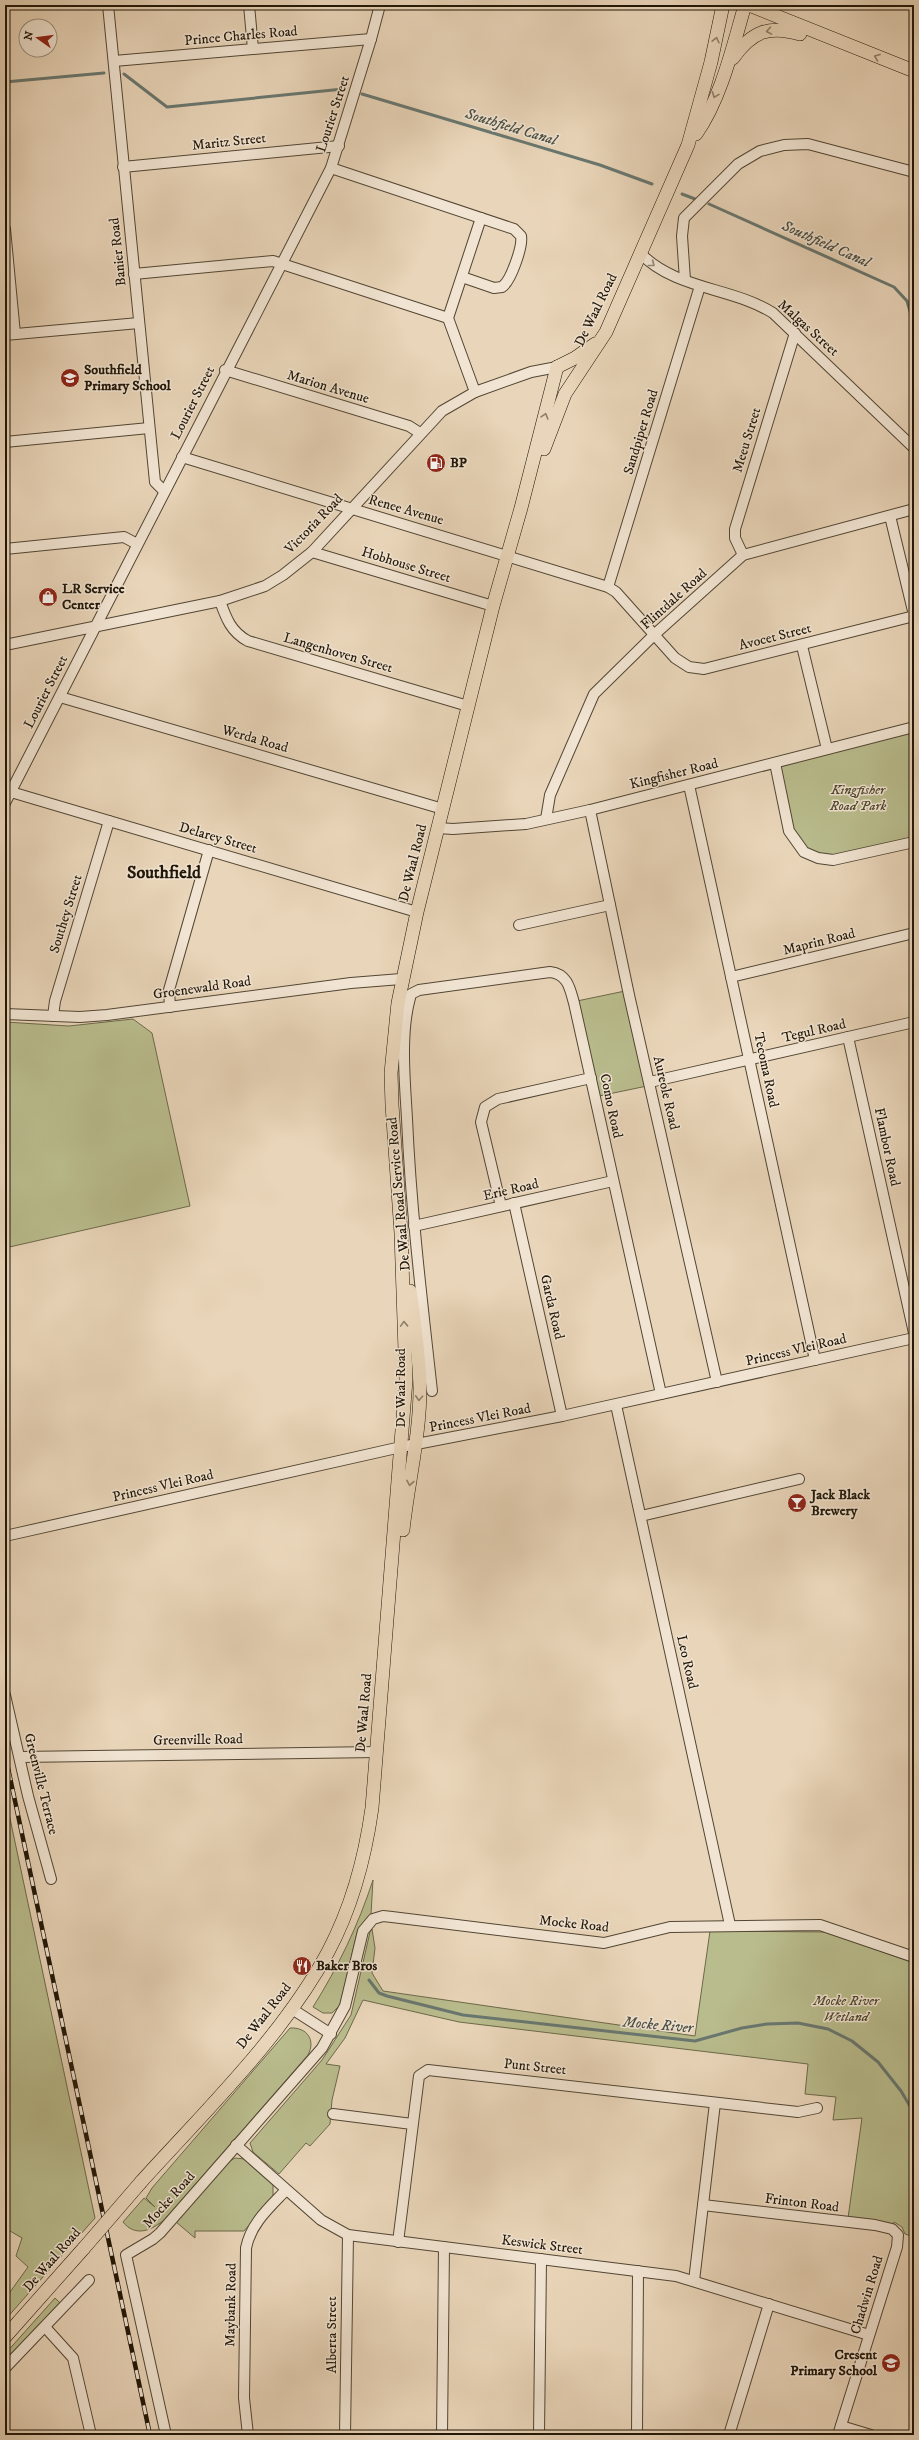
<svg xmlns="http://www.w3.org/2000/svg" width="919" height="2440" viewBox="0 0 919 2440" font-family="'IM FELL DW Pica',serif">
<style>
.green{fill:#b9bc8d;stroke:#6c694a}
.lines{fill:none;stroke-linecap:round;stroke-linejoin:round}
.stream{stroke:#697770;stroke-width:3}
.minor-casing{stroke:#524634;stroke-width:12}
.major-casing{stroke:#201608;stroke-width:14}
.minor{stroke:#f1e4d2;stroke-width:10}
.major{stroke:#e9d5b9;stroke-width:13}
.rail-casing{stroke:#201608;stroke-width:4.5}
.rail{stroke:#f1e4d2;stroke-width:3;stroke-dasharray:9;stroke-linecap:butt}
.major-bridge-casing{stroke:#201608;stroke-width:14;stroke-linecap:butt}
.major-bridge{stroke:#e9d5b9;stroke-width:13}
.oneway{stroke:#8f7f69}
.oneway2{stroke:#938777}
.labels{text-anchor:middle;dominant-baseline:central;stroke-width:3;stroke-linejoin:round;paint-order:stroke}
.street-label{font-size:14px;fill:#201608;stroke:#f1e4d2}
.poi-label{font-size:14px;font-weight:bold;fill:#201608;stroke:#f1e4d2;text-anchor:start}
.park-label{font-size:14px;font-style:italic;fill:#4e4830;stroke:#f1e4d2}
.water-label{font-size:15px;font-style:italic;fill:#4a4f45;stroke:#f1e4d2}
.district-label{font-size:18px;font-weight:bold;fill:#201608;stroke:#f1e4d2}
</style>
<rect width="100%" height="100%" fill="#e9d5b9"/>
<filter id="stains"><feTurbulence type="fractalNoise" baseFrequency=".005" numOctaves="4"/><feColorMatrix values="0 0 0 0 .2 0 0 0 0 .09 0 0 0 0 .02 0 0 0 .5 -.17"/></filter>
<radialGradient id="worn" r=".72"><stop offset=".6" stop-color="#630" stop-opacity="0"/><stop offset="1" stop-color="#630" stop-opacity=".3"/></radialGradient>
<g class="green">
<polygon points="914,727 914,842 818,858 796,842 775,763"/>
<polygon points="625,991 647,1086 599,1096 577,1001"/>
<polygon points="133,1019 152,1033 190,1206 5,1248 5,1022 69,1026"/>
<polygon points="5,1795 95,2218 5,2320 5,2299 28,2267 16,2256 22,2238 5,2228"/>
<path d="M373,1880l-2,34 -13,15 -18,76 -8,8h-9l-10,-6c25,-40 45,-81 60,-127z"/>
<polygon points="372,1929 375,1948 372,1973 383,1991 695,2036 710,1931 827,1932 914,1963 914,2237 905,2234 902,2227 894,2222 893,2224 848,2218 862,2118 833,2120 836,2097 805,2094 808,2064 459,2022 363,2000 345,2038 326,2064 340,2066 332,2100 330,2124 310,2146 306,2143 279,2174 253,2152 250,2143 322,2060 351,2015 370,1932"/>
<path d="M290,2028c17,-1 26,12 18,27l-144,165c-13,11 -29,17 -41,2l21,-24 11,9 -9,-9 6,-10z"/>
<polygon points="235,2158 245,2159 273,2184 273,2197 244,2231 195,2231 195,2238 176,2222 230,2161"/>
<polygon points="55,2298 60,2303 5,2362 5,2354"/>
</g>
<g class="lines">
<g class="stream">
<polyline points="124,74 167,107 343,89"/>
<polyline points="5,82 104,73"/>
<polyline points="362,94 600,165 652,184"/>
<polyline points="682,194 695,199"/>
<polyline points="709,204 894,287 907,301 914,325"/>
<polyline points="369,1980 379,1993 387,1996 463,2015 695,2041 742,2028 767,2024 798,2023 828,2029 852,2041 878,2062 901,2091 914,2113"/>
</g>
<defs>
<g id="minor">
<polyline points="108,5 155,482 164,491"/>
<polyline points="249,5 253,49"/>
<polyline points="114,61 371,39"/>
<polyline points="123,167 339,146"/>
<path d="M331,168l183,61 7,7c2,10 -10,45 -19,51l-8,1 -32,-11"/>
<polyline points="5,229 15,334"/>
<path d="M640,253c36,37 92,34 133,60l141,135"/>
<polyline points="134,274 273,261 448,318"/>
<polyline points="685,280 682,236 684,218 738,164 760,151 784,145 808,144 914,172"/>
<polyline points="5,335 139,323"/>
<polyline points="225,370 409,426 420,433"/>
<polyline points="475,392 448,318 481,218"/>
<polyline points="5,442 149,428"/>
<polyline points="182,457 608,587 616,592 675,658 689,667 704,669 914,616"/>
<polyline points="890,516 914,615"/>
<polyline points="5,549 124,537 137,544"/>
<polyline points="312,552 493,606"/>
<polyline points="743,555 735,538 735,529 795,333"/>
<polyline points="608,587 700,286"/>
<path d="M220,601c6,17 11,31 28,40l220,65"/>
<polyline points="5,645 220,601 265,586 283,575 312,552 442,411 475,392 531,372 557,367"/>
<polyline points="802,646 827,749"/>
<polyline points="60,697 443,809"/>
<polyline points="775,763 789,831 804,852 818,858 833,860 914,842"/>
<polyline points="689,785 815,1360"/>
<polyline points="11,792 417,912"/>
<polyline points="5,803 331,168 371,39 380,5"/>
<polyline points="590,810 629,995 717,1382"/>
<polyline points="546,819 550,795 594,694 655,634 743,555 914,509"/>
<polyline points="438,828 453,829 526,824 590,810 914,727"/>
<polyline points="519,925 610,905"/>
<polyline points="731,977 914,933"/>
<polyline points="170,1007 169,990 209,850"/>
<polyline points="5,1014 80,1017 107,1015 351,983 401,979"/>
<polyline points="53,1016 55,1001 109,821"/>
<polyline points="848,1037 914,1333"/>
<polyline points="650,1082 914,1022"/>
<polyline points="514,1203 562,1416"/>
<polyline points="501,1206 481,1122 485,1107 498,1099 591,1078"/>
<polyline points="414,1226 613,1181"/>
<path d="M432,1391c-10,-90 -21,-181 -25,-272 -2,-37 -7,-85 3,-121l1,-4 8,-4 131,-18c18,2 20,17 24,31l87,391"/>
<polyline points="616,1405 730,1925"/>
<polyline points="641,1516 799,1479"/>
<polyline points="5,1536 401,1447 562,1416 914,1338"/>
<polyline points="5,1695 28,1796 51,1879"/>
<polyline points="20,1757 377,1752"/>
<polyline points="292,2009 331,2034"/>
<polyline points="333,2114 412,2124"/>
<polyline points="236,2145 321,2220 348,2235 676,2276 869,2335"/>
<polyline points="703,2205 875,2225 892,2229 898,2235 897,2247 838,2435"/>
<polyline points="398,2242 419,2076 428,2070 798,2112 817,2108"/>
<polyline points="694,2281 715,2103"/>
<polyline points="45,2327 73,2358 91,2435"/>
<polyline points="5,2368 89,2280"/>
<polyline points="841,2426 871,2435"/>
<polyline points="166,2435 126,2255 153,2239 160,2233 322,2048 345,2006 363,1931 373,1919 383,1916 392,1917 604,1943 670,1927 820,1925 914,1957"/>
<path d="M248,2435l-4,-37 2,-150c5,-25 24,-41 40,-58"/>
<polyline points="345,2435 348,2235"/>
<polyline points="442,2435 444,2247"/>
<polyline points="539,2435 541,2259"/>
<polyline points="637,2435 638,2271"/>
<polyline points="729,2435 769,2304"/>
</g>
<g id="major">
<polyline points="749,5 914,71"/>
<path d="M733,58c19,-27 36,-33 67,-24"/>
<path d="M696,134c25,-35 37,-88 49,-129"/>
<polyline points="557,367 575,358 595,344"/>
<polyline points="544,449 565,394 606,332 688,145 711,62 723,5"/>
<path d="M403,1530c5,-47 17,-94 17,-142 -1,-33 -5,-64 -10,-97"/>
<path d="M141,2182c65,-72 141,-145 187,-230 24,-45 37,-94 44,-144l34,-428 -5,-147 -9,-128 -1,-32 7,-70 19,-91 76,-306 28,-98 36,-141"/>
<polyline points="5,2337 84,2248"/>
</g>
</defs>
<use href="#minor" class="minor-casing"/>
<use href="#major" class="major-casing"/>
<use href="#minor" class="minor"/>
<use href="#major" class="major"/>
<defs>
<polyline id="rail" points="5,1754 150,2435"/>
</defs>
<use href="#rail" class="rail-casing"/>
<use href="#rail" class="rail"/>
<defs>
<polyline id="major-bridge" points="84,2248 141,2182"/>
</defs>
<use href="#major-bridge" class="major-bridge-casing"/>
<use href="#major-bridge" class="major-bridge"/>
</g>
<defs><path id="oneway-chevron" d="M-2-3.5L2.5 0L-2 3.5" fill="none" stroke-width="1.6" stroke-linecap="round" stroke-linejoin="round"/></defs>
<g class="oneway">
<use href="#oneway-chevron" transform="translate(769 31) rotate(170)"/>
<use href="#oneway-chevron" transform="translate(716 40) rotate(-77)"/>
<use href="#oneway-chevron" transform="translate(877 57) rotate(-159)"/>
<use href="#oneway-chevron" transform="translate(715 95) rotate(111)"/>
<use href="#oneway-chevron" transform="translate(545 416) rotate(-74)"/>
<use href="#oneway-chevron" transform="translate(404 1324) rotate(-92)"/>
<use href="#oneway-chevron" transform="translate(419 1398) rotate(93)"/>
<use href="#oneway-chevron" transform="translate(410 1483) rotate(100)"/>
</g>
<use class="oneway2" href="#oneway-chevron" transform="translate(652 264) rotate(38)"/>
<defs>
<symbol id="school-disc" viewBox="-11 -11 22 22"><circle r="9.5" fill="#8f2418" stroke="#f1e4d2"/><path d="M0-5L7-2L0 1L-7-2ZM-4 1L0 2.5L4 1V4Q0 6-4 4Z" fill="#fff"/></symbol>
<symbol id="fuel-disc" viewBox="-11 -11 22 22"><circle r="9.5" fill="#8f2418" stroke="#f1e4d2"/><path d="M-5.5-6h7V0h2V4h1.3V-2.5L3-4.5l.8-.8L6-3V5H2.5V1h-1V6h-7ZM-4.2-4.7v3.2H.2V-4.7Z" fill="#fff"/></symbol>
<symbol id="shop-disc" viewBox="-11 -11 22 22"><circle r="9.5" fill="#8f2418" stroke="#f1e4d2"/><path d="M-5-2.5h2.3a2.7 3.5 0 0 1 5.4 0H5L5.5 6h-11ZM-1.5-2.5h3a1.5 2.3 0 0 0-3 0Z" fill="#fff"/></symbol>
<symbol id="bar-disc" viewBox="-11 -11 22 22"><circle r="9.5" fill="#8f2418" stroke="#f1e4d2"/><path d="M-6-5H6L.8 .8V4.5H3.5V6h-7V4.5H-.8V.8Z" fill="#fff"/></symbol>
<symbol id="restaurant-disc" viewBox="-11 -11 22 22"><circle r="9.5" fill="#8f2418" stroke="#f1e4d2"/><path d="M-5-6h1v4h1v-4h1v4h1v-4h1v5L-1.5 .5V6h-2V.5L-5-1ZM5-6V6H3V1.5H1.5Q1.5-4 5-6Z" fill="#fff"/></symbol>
</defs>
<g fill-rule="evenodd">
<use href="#school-disc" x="59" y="367" width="22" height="22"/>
<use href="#fuel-disc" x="425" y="452" width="22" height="22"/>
<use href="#shop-disc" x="37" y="586" width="22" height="22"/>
<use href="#bar-disc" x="786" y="1492" width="22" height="22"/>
<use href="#restaurant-disc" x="291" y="1955" width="22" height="22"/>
<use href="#school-disc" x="880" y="2352" width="22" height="22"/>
</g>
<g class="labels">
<g class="street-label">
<text transform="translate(241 36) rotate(-5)">Prince Charles Road</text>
<text transform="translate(333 114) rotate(-72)">Lourier Street</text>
<text transform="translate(229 142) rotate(-6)">Maritz Street</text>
<text transform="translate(118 252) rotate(-96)">Banier Road</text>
<text transform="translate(596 310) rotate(-64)">De Waal Road</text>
<text transform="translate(808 328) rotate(42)">Malgas Street</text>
<text transform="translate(328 387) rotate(17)">Marion Avenue</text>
<text transform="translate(193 403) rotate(-63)">Lourier Street</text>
<text transform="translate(641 432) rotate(-73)">Sandpiper Road</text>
<text transform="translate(747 440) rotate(-73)">Meeu Street</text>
<text transform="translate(406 510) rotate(16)">Renee Avenue</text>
<text transform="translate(314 524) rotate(-46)">Victoria Road</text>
<text transform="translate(406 565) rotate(17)">Hobhouse Street</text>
<text transform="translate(674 599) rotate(-42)">Flintdale Road</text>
<text transform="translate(775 637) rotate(-14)">Avocet Street</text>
<text transform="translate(338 653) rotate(16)">Langenhoven Street</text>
<text transform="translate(46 692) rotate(-63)">Lourier Street</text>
<text transform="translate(255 739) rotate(16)">Werda Road</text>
<text transform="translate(674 774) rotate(-14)">Kingfisher Road</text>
<text transform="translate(218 838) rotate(16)">Delarey Street</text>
<text transform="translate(413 863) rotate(-76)">De Waal Road</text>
<text transform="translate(66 914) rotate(-73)">Southey Street</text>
<text transform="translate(819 942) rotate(-14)">Maprin Road</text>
<text transform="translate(202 988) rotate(-8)">Groenewald Road</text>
<text transform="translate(814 1031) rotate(-13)">Tegul Road</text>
<text transform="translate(766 1070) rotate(78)">Tecoma Road</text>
<text transform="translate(666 1093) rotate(77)">Aureole Road</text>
<text transform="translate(611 1106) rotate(78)">Como Road</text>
<text transform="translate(887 1147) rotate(78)">Flambor Road</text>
<text transform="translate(511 1190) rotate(-13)">Erie Road</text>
<text transform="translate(399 1194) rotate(-95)">De Waal Road Service Road</text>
<text transform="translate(552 1307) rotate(77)">Garda Road</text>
<text transform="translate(796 1350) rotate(-13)">Princess Vlei Road</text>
<text transform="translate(401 1388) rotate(-90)">De Waal Road</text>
<text transform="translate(480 1418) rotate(-11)">Princess Vlei Road</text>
<text transform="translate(163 1486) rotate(-13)">Princess Vlei Road</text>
<text transform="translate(687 1662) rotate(77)">Leo Road</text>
<text transform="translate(364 1713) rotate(-85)">De Waal Road</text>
<text transform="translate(198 1740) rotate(-1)">Greenville Road</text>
<text transform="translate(41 1784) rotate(76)">Greenville Terrace</text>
<text transform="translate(574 1924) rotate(6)">Mocke Road</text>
<text transform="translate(264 2016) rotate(-52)">De Waal Road</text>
<text transform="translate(535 2067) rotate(6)">Punt Street</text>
<text transform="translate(169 2200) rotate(-48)">Mocke Road</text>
<text transform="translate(802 2203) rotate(7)">Frinton Road</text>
<text transform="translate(542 2245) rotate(7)">Keswick Street</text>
<text transform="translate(52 2260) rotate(-49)">De Waal Road</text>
<text transform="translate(867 2295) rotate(-73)">Chadwin Road</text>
<text transform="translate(231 2305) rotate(-89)">Maybank Road</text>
<text transform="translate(332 2335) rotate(-90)">Alberta Street</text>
</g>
<g class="poi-label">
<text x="84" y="370">Southfield<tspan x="84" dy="16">Primary School</tspan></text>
<text x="450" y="463">BP</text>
<text x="62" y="589">LR Service<tspan x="62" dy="16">Center</tspan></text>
<text x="811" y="1495">Jack Black<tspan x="811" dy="16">Brewery</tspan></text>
<text x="316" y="1966">Baker Bros</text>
<text x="877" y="2355" text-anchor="end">Cresent<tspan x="877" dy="16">Primary School</tspan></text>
</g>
<g class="park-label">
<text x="858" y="790">Kingfisher<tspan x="858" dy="16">Road Park</tspan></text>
<text x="846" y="2001">Mocke River<tspan x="846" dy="16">Wetland</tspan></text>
</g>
<g class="water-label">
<text transform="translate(511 127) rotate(17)">Southfield Canal</text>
<text transform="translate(826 244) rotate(24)">Southfield Canal</text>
<text transform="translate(658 2025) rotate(5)">Mocke River</text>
</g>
<g class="district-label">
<text x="164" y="873">Southfield</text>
</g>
</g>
<rect width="919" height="2440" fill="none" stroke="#e9d5b9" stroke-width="20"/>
<rect x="6" y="6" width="907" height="2428" fill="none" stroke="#201608" stroke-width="2"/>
<rect x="10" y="10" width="899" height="2420" fill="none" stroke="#201608"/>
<g transform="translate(38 38) rotate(284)"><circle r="19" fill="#f1e4d2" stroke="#9d9281"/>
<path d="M0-3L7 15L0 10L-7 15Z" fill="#8f2418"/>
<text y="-6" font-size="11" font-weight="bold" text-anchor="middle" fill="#201608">N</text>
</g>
<rect width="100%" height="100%" filter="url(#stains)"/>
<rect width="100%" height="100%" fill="url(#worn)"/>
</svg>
